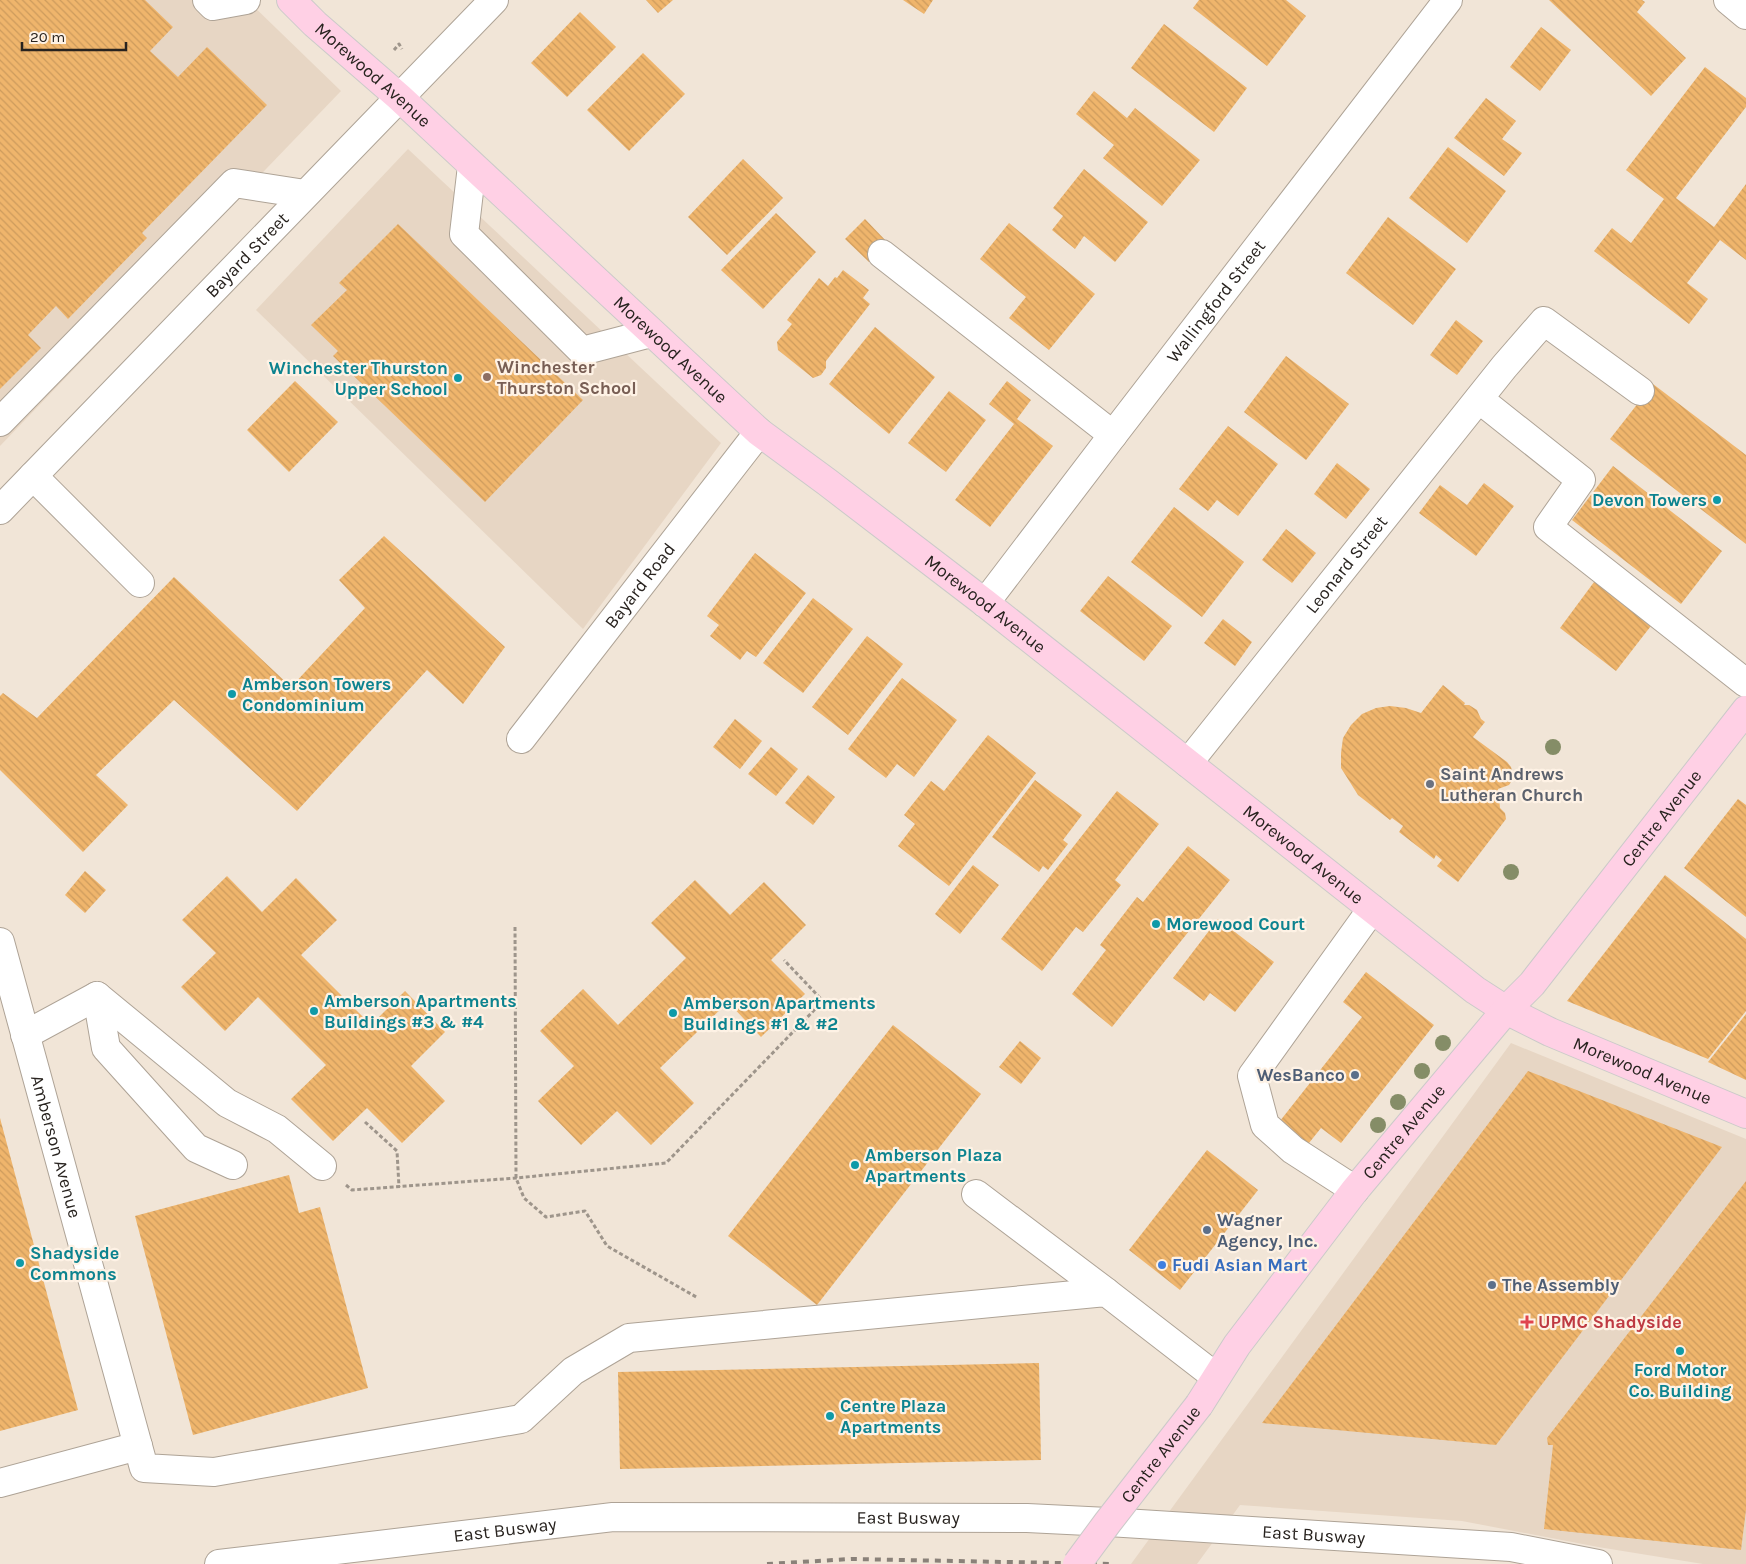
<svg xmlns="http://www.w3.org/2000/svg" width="1746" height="1564" viewBox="0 0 1746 1564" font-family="Karla,sans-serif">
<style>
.built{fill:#e7d6c4}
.building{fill:url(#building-back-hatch)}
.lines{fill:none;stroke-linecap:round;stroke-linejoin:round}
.minor-casing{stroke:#aea396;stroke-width:30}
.major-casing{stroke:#cbcac9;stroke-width:30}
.path{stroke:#9e958b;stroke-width:3;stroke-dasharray:4 2.5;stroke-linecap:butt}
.minor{stroke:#fff;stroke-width:28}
.major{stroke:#ffd0e5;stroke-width:28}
.rail{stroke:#8a8179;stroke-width:4;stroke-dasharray:6 6;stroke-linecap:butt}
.major-bridge-casing{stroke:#cbcac9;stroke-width:30;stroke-linecap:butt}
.major-bridge{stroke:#ffd0e5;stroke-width:28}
.tree{fill:#858d67}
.education-dot{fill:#8d6e63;stroke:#fef2e5;stroke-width:2}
.culture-dot{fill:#0f9aa8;stroke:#fef2e5;stroke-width:2}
.worship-dot{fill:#6b7280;stroke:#fef2e5;stroke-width:2}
.service-dot{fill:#5c6f8a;stroke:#fef2e5;stroke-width:2}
.shop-dot{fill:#3f7fe0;stroke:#fef2e5;stroke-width:2}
.health-dot{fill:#e0444e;stroke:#fef2e5;stroke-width:2}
.labels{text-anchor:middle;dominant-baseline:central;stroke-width:4.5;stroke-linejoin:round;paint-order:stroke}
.street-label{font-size:18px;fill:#28231f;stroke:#fef2e5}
.education-label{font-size:18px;font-weight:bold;fill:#785e54;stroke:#fef2e5;text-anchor:start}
.culture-label{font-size:18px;font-weight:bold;fill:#0d838f;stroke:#fef2e5;text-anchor:start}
.worship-label{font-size:18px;font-weight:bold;fill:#5b616d;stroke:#fef2e5;text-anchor:start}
.service-label{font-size:18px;font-weight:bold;fill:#4e5e75;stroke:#fef2e5;text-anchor:start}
.shop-label{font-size:18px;font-weight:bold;fill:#366cbe;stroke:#fef2e5;text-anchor:start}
.health-label{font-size:18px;font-weight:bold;fill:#be3a42;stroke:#fef2e5;text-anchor:start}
</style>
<defs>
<pattern id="building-back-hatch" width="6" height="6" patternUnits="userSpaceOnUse" patternTransform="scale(1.25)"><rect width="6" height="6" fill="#efb56c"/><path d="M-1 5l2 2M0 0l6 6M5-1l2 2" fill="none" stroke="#cd9b5d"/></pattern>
</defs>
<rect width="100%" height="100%" fill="#f1e5d7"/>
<g class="built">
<polygon points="0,0 247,0 341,91 0,446"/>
<polygon points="408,149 721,443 583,629 256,310"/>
<polygon points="1511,1043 1746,1139 1746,1564 1703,1564 1598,1547 1462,1521 1240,1505 1197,1564 1131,1564"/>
</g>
<g class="building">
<polygon points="0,0 145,0 173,27 150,51 178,77 207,47 267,105 142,233 147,238 68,319 56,306 28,335 41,348 0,389"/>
<polygon points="646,0 673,0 658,13"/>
<polygon points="903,0 933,0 924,14"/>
<polygon points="1199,0 1286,0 1306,16 1267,66 1193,8"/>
<polygon points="1549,0 1642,0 1645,2 1637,12 1686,58 1651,96"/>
<polygon points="580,12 616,47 567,97 531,63"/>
<polygon points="1164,24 1247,88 1214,132 1131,68"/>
<polygon points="1541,27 1571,50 1540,91 1510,67"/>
<polygon points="643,53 685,94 629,151 587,110"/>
<polygon points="1705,67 1746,98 1746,107 1676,198 1714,227 1746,184 1746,260 1720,240 1687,283 1708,299 1689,324 1594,251 1612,228 1631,243 1664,199 1626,170"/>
<polygon points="1094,91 1127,118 1135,108 1200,160 1162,206 1103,158 1114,145 1076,114"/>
<polygon points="1486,98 1516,121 1502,139 1522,153 1504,176 1454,138"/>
<polygon points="1448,147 1506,191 1467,243 1409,198"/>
<polygon points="743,159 783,198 727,255 688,217"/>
<polygon points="1084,169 1148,222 1115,262 1084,236 1075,249 1052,230 1063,216 1053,208"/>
<polygon points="776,213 816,252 763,309 721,270"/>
<polygon points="1388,217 1456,269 1413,325 1346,273"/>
<polygon points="865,219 888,243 869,262 845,239"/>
<polygon points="1009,223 1095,294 1049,350 1009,318 1026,297 980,259"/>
<polygon points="398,224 583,400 485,502 333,356 338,351 311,325 347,290 339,283"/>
<polygon points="843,270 869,290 863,298 870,304 826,361 826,368 821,375 813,378 778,350 777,342 792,324 787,320 819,278 828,286 835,277 837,278"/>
<polygon points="1456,320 1483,341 1457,375 1430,355"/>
<polygon points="875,327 935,377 889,434 829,384"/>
<polygon points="1286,356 1349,404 1306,460 1244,412"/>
<polygon points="295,381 338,422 289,472 247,430"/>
<polygon points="1007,381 1031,400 1017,419 1053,446 990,527 955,500 1014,424 989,404"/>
<polygon points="1653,384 1746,455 1746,544 1610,439"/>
<polygon points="949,391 986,420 946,472 908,443"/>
<polygon points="1228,426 1278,464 1238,516 1217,500 1208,511 1179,489"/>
<polygon points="1337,463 1370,489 1346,519 1314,494"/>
<polygon points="1613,466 1722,551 1681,604 1572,520"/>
<polygon points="1484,483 1514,506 1476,556 1419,513 1440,485 1467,505"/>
<polygon points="1174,507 1244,562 1202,617 1131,562"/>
<polygon points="1286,529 1316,553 1292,583 1262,560"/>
<polygon points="384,536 505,647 463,704 427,670 297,811 174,700 96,775 128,805 83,852 0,770 0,696 3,693 37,718 174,577 291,687 365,608 339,580"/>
<polygon points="755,553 806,593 756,657 747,651 740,660 710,636 719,625 707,616"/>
<polygon points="1108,576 1172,626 1144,661 1080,611"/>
<polygon points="1597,578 1654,622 1616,671 1560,628"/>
<polygon points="813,598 853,629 803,693 763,663"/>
<polygon points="1223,619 1252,642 1235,666 1204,643"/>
<polygon points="867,636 903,664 848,735 812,707"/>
<polygon points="902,678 957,720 914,777 897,764 886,778 848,749"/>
<polygon points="1443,685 1465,703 1464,705 1469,705 1477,710 1481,719 1485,722 1473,737 1507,762 1511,767 1513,774 1513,779 1509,785 1498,789 1500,808 1505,813 1506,819 1458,882 1437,866 1442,860 1436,855 1434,859 1399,832 1403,826 1392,818 1390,820 1358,795 1341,768 1341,753 1343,738 1351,725 1362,714 1376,708 1390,706 1406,708 1421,713"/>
<polygon points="735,719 762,741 740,769 713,747"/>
<polygon points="988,735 1036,773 949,886 898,846 915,824 904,815 931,781 944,791"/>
<polygon points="771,747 798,769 776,796 748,774"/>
<polygon points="808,775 835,797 813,825 785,803"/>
<polygon points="1035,780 1082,815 1063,840 1068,844 1048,870 1043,866 1039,872 992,837"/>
<polygon points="1117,791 1159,824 1115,880 1121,885 1083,932 1076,927 1042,971 1001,939"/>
<polygon points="1738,799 1746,805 1746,917 1684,868"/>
<polygon points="1188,846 1230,880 1112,1027 1072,994 1106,950 1100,945 1137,897 1143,902"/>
<polygon points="973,865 999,885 960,934 935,914"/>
<polygon points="85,871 106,890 85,913 65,895"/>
<polygon points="1665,875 1746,939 1746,1011 1708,1059 1567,1001"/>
<polygon points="227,876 262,912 296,878 337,920 301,955 371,1025 405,991 445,1032 411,1066 445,1101 402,1143 367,1108 333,1141 291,1099 326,1065 258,997 225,1031 181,987 216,953 182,920"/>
<polygon points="695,880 730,915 764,882 806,925 771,960 805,994 761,1037 728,1002 660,1068 694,1103 651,1145 617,1111 581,1145 538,1101 574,1066 540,1031 583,989 618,1025 686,958 651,923"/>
<polygon points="1218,919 1274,962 1235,1012 1210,993 1204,1001 1173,978"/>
<polygon points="1366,972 1434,1025 1341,1143 1321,1128 1305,1148 1276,1126 1362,1017 1343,1002"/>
<polygon points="1746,1014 1746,1080 1708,1062"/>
<polygon points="893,1025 981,1094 817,1305 728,1236"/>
<polygon points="1020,1041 1041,1058 1021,1084 999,1067"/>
<polygon points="1528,1071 1722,1147 1496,1445 1262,1423"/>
<polygon points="0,1118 78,1410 0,1431"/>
<polygon points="1207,1150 1258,1190 1180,1290 1129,1250"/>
<polygon points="289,1175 299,1213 320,1207 368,1388 193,1435 135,1216"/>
<polygon points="1746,1181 1746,1510 1741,1550 1544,1529 1553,1445 1548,1445 1547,1438"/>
<polygon points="1039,1363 1041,1460 620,1469 618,1372"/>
</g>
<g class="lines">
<defs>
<g id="minor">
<polyline points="207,0 213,6 246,0"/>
<polyline points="1728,0 1746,15"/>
<polyline points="472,166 464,234 582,351 651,333"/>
<polyline points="882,254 1113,435"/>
<polyline points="1479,399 1581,480 1548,527 1746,683"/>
<polyline points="0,422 234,183 305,194"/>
<polyline points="33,476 140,583"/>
<path id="s1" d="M0,510l494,-510"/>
<path id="s2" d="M985,603l128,-168 335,-435"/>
<path id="s3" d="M521,739l238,-307"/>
<path id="s4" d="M1188,763l316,-396 40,-46 96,70"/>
<path id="s5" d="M0,942l144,526 70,4 307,-53 52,-48 56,-33 477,-46 110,85"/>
<polyline points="97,996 106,1048 196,1148 233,1165"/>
<polyline points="25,1035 97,996 227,1103 277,1129 322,1166"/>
<polyline points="1355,1190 1293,1150 1265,1125 1252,1076 1372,909"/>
<polyline points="976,1194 1106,1292"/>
<polyline points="0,1483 138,1446"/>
<path id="s6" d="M219,1564l394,-47 414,1 81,4 403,25 87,17"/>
</g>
<g id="major">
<path id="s7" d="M291,0l24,24 84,73 360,335 68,50 158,121 490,387 31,20 44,22 196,82"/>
<path id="s8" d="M1199,1405l38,-60 118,-155 151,-180 26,-26 214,-274"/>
</g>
</defs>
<use href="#minor" class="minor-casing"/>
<use href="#major" class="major-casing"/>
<g class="path">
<polyline points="394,50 399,44 402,49"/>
<polyline points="515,927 516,1178 524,1198 546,1217 585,1211 607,1246 698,1298"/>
<polyline points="365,1122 397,1151 399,1187"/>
<polyline points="346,1185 352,1190 516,1178 666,1163 823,1001 784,960"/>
</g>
<use href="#minor" class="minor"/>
<use href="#major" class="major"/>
<polyline class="rail" points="767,1564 851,1559 1110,1564"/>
<defs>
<g id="major-bridge">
<path id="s9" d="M1077,1564l31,-42 91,-117"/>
</g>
</defs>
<use href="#major-bridge" class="major-bridge-casing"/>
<use href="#major-bridge" class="major-bridge"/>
</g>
<g class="tree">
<circle cx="1553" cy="747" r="8"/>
<circle cx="1511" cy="872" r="8"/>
<circle cx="1443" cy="1043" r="8"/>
<circle cx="1422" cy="1071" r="8"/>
<circle cx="1398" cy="1102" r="8"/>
<circle cx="1378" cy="1125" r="8"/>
</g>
<circle class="education-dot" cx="487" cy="377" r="5"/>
<g class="culture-dot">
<circle cx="458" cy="378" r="5"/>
<circle cx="1717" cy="500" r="5"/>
<circle cx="232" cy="694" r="5"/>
<circle cx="1156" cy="924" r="5"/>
<circle cx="314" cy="1011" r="5"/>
<circle cx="673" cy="1013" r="5"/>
<circle cx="855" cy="1165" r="5"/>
<circle cx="20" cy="1263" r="5"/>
<circle cx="1680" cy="1351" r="5"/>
<circle cx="830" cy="1416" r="5"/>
</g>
<circle class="worship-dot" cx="1430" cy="784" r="5"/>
<g class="service-dot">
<circle cx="1355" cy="1075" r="5"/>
<circle cx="1207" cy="1230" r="5"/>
<circle cx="1492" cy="1285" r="5"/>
</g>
<circle class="shop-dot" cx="1162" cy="1265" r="5"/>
<path class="health-dot" d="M1524.5 1314.5h5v5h5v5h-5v5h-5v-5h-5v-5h5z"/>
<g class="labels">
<g class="street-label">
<text stroke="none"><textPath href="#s7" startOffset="111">Morewood Avenue</textPath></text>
<text stroke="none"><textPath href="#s1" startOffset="355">Bayard Street</textPath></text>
<text stroke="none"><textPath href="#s2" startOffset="380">Wallingford Street</textPath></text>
<text stroke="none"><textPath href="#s7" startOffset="516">Morewood Avenue</textPath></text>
<text stroke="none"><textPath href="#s4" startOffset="254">Leonard Street</textPath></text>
<text stroke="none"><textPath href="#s3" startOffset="194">Bayard Road</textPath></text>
<text stroke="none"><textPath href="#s7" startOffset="921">Morewood Avenue</textPath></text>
<text stroke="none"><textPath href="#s8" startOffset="748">Centre Avenue</textPath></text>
<text stroke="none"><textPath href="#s7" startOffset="1326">Morewood Avenue</textPath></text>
<text stroke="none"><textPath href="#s7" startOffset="1731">Morewood Avenue</textPath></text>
<text stroke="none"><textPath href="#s8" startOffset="342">Centre Avenue</textPath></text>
<text stroke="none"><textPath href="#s5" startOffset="212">Amberson Avenue</textPath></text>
<text stroke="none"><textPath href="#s9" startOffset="138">Centre Avenue</textPath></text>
<text stroke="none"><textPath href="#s6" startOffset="692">East Busway</textPath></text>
<text stroke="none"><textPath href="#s6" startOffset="288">East Busway</textPath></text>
<text stroke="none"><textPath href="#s6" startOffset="1098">East Busway</textPath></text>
</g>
<g class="education-label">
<text x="497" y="367">Winchester<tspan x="497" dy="21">Thurston School</tspan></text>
</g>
<g class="culture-label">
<text x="448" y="368" text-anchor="end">Winchester Thurston<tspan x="448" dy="21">Upper School</tspan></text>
<text x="1707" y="500" text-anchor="end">Devon Towers</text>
<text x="242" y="684">Amberson Towers<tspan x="242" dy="21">Condominium</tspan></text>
<text x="1166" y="924">Morewood Court</text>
<text x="324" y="1001">Amberson Apartments<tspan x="324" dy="21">Buildings #3 &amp; #4</tspan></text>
<text x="683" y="1003">Amberson Apartments<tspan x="683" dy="21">Buildings #1 &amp; #2</tspan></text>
<text x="865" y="1155">Amberson Plaza<tspan x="865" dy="21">Apartments</tspan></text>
<text x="30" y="1253">Shadyside<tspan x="30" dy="21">Commons</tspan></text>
<text x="1680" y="1370" text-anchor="middle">Ford Motor<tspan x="1680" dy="21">Co. Building</tspan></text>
<text x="840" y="1406">Centre Plaza<tspan x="840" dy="21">Apartments</tspan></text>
</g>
<g class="worship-label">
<text x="1440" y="774">Saint Andrews<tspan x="1440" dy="21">Lutheran Church</tspan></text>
</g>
<g class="service-label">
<text x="1345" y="1075" text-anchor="end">WesBanco</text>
<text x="1217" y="1220">Wagner<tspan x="1217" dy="21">Agency, Inc.</tspan></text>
<text x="1502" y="1285">The Assembly</text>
</g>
<g class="shop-label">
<text x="1172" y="1265">Fudi Asian Mart</text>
</g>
<g class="health-label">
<text x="1538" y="1322">UPMC Shadyside</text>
</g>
</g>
<path d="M22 42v8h104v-8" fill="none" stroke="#28231f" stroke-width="2.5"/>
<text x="30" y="42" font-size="15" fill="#28231f" stroke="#fef2e5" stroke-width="4" paint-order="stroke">20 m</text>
</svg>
